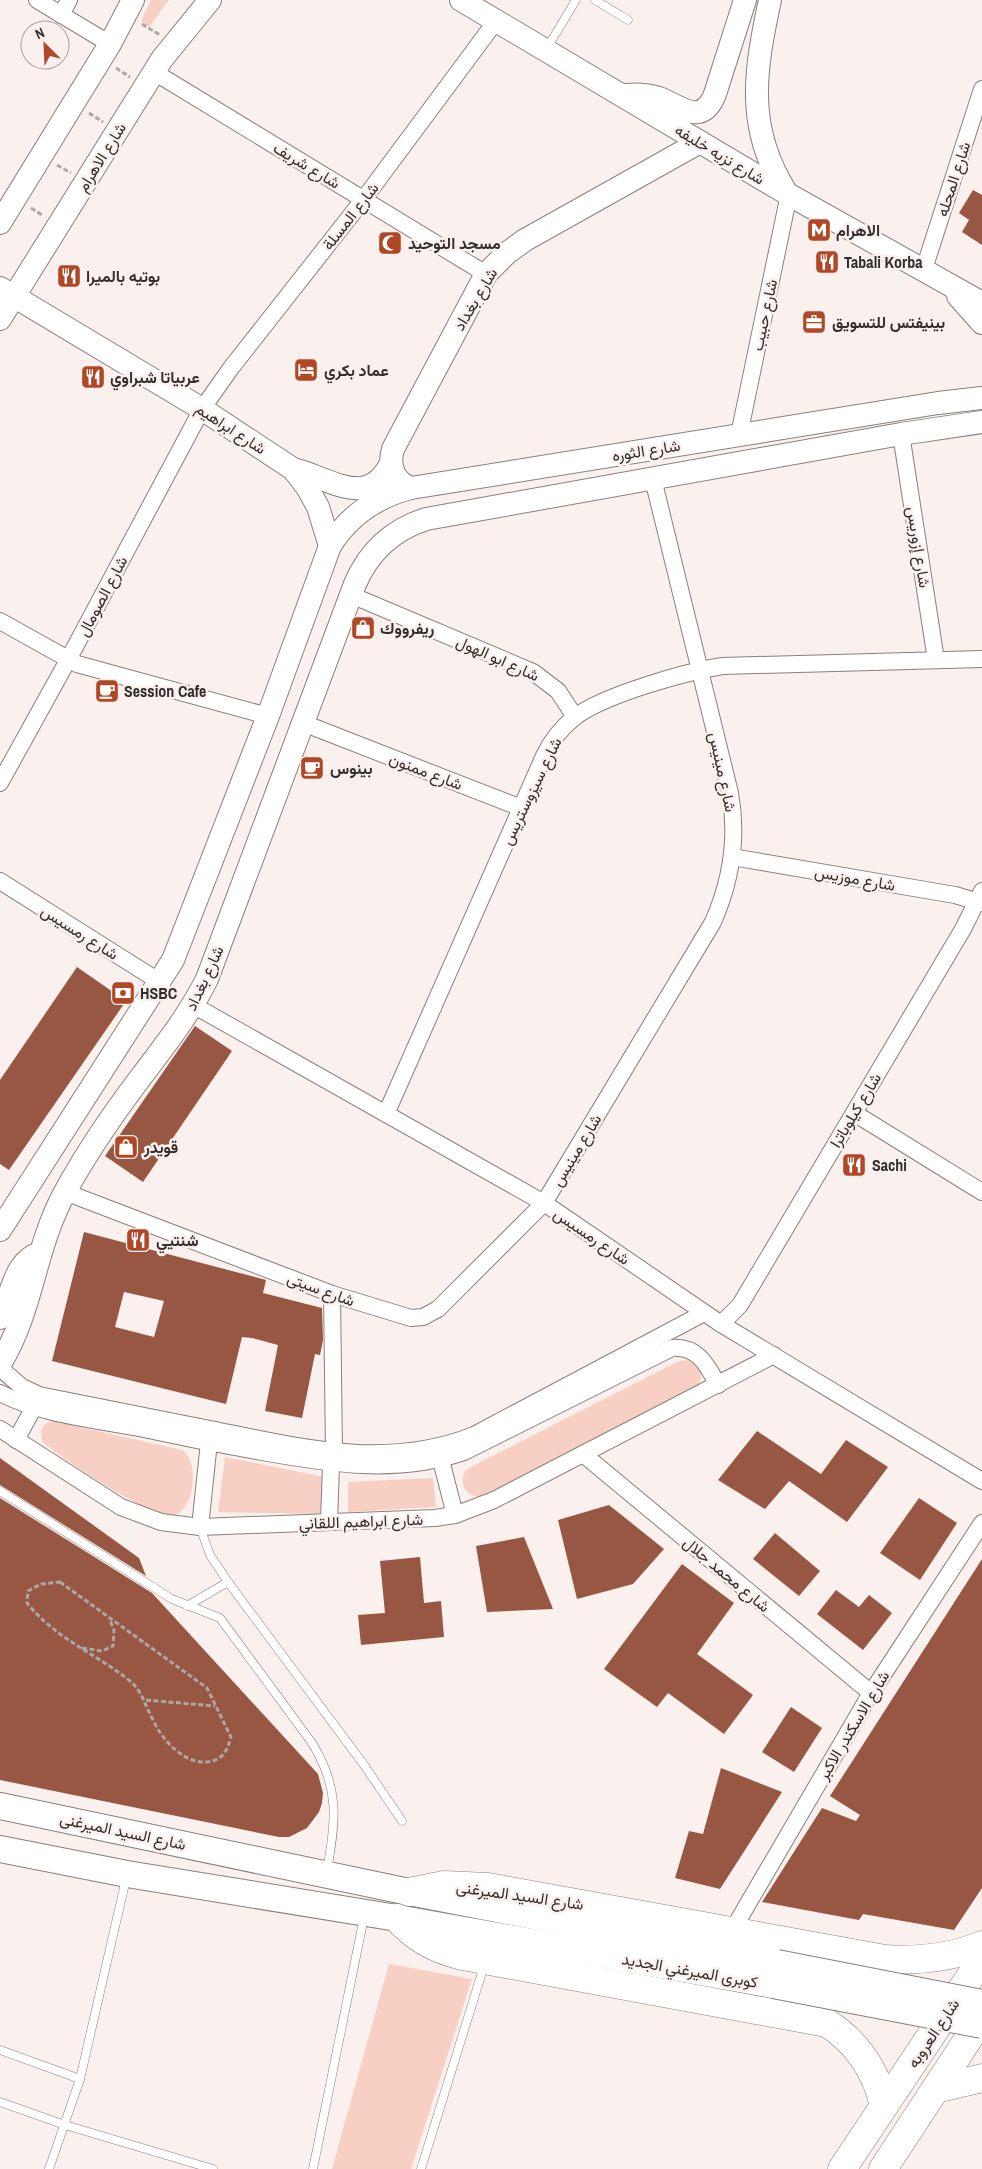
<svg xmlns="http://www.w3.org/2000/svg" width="982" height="2169" viewBox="0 0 982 2169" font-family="'Archivo Narrow',Vazirmatn,sans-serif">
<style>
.green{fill:#f8cfc3}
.building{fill:#985743;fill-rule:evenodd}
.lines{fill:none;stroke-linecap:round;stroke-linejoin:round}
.lane-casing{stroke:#89807d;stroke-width:9}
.street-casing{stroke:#89807d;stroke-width:18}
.secondary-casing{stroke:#89807d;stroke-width:24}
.primary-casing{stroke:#89807d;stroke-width:28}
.highway-casing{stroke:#89807d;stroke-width:29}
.path{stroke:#aea6a4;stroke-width:3;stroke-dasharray:5 2.5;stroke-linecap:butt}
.lane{stroke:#fff;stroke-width:8}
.street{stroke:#fff;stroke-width:16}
.secondary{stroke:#fff;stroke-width:22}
.primary{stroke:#fff;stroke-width:26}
.highway{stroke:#fff;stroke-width:28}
.primary-bridge-casing{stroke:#89807d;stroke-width:28;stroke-linecap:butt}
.primary-bridge{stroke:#fff;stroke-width:26}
.labels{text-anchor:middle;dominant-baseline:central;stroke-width:5;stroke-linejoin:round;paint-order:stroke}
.street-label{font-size:16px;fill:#332f2e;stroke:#faf0ed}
.poi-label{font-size:16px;font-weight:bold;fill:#332f2e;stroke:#faf0ed;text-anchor:start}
</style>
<rect width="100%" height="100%" fill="#faf0ed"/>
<g class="green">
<polygon points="151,0 169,0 149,27 141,21"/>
<path d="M690,1360c13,5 15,19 5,29l-215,108c-15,-1 -23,-15 -13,-28l212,-108z"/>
<path d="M53,1421l129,29c19,12 12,65 -12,66 -21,0 -112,-59 -128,-75l-1,-11 4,-6z"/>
<polygon points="225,1457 324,1477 320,1514 218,1512"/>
<polygon points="433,1478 436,1507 348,1512 348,1482"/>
<polygon points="389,1964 472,1979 411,2169 332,2169"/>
</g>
<g class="building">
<polygon points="973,190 982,195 982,245 962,232 969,220 959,213"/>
<polygon points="77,967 126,1001 9,1170 0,1164 0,1080"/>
<polygon points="195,1026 232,1051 143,1182 105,1156"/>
<path d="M84,1232l182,48 -3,13 59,15 1,32 -3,15 -5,-1 -13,64 -37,-7 13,-66 -26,-7 -10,-1 -16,67 -174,-43zM124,1292l40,9 -10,36 -39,-10z"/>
<polygon points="757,1431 821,1474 846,1440 888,1467 847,1522 789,1481 765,1509 718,1480"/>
<polygon points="0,1458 139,1558 146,1576 0,1485"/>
<polygon points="0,1498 152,1593 318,1774 323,1793 322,1803 319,1812 307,1828 289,1837 279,1837 0,1780"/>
<polygon points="919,1498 957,1523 920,1580 880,1553"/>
<polygon points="609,1505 664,1549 633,1584 577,1599 558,1520"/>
<polygon points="775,1533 820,1571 799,1596 753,1559"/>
<polygon points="524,1537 553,1609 487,1612 476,1546"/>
<polygon points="420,1557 424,1603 441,1601 444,1637 361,1645 358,1615 385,1613 380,1561"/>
<polygon points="982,1559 982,1888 954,1930 863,1914 859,1920 762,1902 822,1808 856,1821 860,1815 830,1796"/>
<polygon points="682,1564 734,1603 697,1654 753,1695 724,1734 668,1693 657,1707 604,1669"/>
<polygon points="836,1590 859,1607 869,1595 892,1613 863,1650 817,1614"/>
<polygon points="791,1707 822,1728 794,1772 762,1752"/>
<polygon points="721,1768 782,1792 720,1889 675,1878 689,1831 703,1834"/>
</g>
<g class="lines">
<defs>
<g id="lane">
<polyline points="595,0 628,20"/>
<polyline points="547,48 576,0"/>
<path d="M0,1491l172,108 48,19 92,125c28,45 24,78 15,127"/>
<polyline points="200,1527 210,1555 228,1582 364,1765 402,1821"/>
<polyline points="187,1606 228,1582"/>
<polyline points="0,2050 80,2079"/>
<polyline points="0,2102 65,2125 213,2169"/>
<polyline points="49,2169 80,2079 126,1879"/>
<polyline points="313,2169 364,1917"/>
<polyline points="421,2169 484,1966"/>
</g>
<g id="street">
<polyline points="37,0 110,44"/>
<polyline points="61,15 69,0"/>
<polyline points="154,72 486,274"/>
<polyline points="924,269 982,89"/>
<polyline points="901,434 936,660"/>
<polyline points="739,435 789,194"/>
<polyline points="351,595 533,672 558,691 575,717"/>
<polyline points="0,621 77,664 268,716"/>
<polyline points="303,723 521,808"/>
<polyline points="0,783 68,660 202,409 231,368 363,200 496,21"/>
<polyline points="732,857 955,895 982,903"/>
<polyline points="0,881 160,982"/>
<polyline points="193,1005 544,1203 721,1324 982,1481"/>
<polyline points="854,1113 982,1192"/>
<path d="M386,1114l158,-358c7,-15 17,-28 31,-39 29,-22 110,-45 147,-51l260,-7"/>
<path d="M65,1192l267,102 79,24 12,-1 15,-8 106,-106 169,-281c18,-41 25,-85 17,-129l-77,-314"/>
<polyline points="332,1294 334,1451"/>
<polyline points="721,1324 740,1305 963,929 982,891"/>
<path d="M0,1368l22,19 17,8c57,11 114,23 171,34 89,18 176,41 264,6l230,-122"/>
<path d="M0,1393c42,22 93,26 139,35 41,9 82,17 123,24 68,12 134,23 202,0l208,-104c26,-2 35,17 46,37"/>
<polyline points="0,1429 121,1507 161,1522 200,1527 435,1518 455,1515 494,1500 774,1355"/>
<polyline points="16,1440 34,1407"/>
<polyline points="583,1454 871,1693"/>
<polyline points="441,1460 455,1515"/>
<polyline points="329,1522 331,1465"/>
<polyline points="200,1527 209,1442"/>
<polyline points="732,1931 871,1693 982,1523"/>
</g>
<g id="secondary">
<polyline points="461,0 786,193 982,303"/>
<path d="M770,0c-15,70 -25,127 16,192"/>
<path d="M627,95c11,-1 22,0 32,3 22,9 43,29 56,-4l30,-94"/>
<polyline points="0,223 110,44 133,0"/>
<polyline points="0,288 202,409 293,469 307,487 318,507 330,546"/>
<polyline points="958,296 982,323"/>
<polyline points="0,319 162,59 210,0"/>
<path d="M293,469c35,8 75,42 98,-6"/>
<path d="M411,488c-17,-6 -23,-22 -18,-39l93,-175 21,-21 18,-13 175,-98"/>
<path d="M0,1230l173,-270 95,-244 62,-170c19,-31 46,-49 81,-58l527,-85 44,-5"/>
<path d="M0,1318c12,-21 13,-57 40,-65"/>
<path d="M0,1364c33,-54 34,-114 64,-170 22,-41 49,-80 77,-117 24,-32 48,-62 66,-98l148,-395c14,-33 37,-54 71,-65l475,-85 81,-12"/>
</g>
<g id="primary">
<polyline points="0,1806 409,1892 777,1963"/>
<polyline points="0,1849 127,1874 397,1918 773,1985"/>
</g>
<g id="highway">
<path d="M409,1892l35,-7 44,2 397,72c33,2 66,-1 97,-14"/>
<path d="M397,1918c18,21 39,32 66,38l364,67c31,20 49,47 57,83"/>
<polyline points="936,2089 982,2078"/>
<polyline points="842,2169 982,1959"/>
<polyline points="883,2169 982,2018"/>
</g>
</defs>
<use href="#lane" class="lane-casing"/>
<use href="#street" class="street-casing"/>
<use href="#secondary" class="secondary-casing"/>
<use href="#primary" class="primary-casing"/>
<use href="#highway" class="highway-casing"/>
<g class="path">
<polyline points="142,24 160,35"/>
<polyline points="116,68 130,77"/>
<polyline points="89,113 103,122"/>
<polyline points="57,165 71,173"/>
<polyline points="31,208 42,215"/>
<path d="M60,1582l147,106 24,49c-4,14 -8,23 -24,25 -23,2 -45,-22 -54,-42 -8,-14 -10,-28 -23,-39 -35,-28 -74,-42 -103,-78l1,-12 13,-7z"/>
<polyline points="82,1648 102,1651 113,1646 114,1630 109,1618"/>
<polyline points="146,1700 215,1706"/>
</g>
<use href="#lane" class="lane"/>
<use href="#street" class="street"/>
<use href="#secondary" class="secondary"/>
<use href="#primary" class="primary"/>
<use href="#highway" class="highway"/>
<defs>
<g id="primary-bridge">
<polyline points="777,1963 982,2003"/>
<polyline points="773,1985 982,2025"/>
</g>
</defs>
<use href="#primary-bridge" class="primary-bridge-casing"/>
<use href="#primary-bridge" class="primary-bridge"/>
</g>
<defs>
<symbol id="metro-square" viewBox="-11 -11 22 22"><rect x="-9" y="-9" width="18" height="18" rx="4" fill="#b04828" stroke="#faf0ed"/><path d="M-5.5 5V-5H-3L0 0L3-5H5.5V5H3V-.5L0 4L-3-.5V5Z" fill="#fff"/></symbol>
<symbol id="mosque-square" viewBox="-11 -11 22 22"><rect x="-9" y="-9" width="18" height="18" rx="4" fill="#b04828" stroke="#faf0ed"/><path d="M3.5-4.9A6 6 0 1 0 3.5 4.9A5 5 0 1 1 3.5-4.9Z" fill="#fff"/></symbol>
<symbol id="restaurant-square" viewBox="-11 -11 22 22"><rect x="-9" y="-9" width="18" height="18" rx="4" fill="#b04828" stroke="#faf0ed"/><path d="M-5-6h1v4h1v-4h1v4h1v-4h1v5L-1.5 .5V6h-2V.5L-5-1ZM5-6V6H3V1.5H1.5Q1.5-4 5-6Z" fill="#fff"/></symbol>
<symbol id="office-square" viewBox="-11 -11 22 22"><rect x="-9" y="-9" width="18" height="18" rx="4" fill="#b04828" stroke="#faf0ed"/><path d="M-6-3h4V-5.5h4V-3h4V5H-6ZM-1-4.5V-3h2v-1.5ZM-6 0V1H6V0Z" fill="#fff"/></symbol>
<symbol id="hotel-square" viewBox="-11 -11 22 22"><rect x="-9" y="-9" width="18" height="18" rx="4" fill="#b04828" stroke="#faf0ed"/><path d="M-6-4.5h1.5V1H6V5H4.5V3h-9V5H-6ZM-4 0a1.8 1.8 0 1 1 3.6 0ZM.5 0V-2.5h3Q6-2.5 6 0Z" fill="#fff"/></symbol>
<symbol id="shop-square" viewBox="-11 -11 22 22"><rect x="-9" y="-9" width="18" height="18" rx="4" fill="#b04828" stroke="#faf0ed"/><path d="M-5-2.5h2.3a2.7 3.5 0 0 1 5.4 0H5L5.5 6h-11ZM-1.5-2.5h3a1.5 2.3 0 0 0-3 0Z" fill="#fff"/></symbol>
<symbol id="cafe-square" viewBox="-11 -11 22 22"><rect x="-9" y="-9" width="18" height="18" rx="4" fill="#b04828" stroke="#faf0ed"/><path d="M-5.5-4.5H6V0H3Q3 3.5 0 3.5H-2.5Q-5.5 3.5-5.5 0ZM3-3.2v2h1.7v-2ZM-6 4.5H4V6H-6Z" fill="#fff"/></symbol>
<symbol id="bank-square" viewBox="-11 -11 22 22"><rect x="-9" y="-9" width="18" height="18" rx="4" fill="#b04828" stroke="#faf0ed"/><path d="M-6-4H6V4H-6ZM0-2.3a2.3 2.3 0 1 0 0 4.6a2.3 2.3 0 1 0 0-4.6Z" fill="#fff"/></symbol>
</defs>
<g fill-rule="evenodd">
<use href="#metro-square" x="805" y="216" width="28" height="28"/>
<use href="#mosque-square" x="376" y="229" width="28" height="28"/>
<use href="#restaurant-square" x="813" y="248" width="28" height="28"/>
<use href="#restaurant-square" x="55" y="262" width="28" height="28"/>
<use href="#office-square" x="800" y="308" width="28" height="28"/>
<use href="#hotel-square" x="292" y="356" width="28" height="28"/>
<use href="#restaurant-square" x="79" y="363" width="28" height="28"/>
<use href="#shop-square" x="349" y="614" width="28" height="28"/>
<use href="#cafe-square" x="93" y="677" width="28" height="28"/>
<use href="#cafe-square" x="298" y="754" width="28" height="28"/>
<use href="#bank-square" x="109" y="979" width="28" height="28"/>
<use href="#shop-square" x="112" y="1133" width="28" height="28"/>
<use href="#restaurant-square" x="840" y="1151" width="28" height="28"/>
<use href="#restaurant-square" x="124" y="1226" width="28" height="28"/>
</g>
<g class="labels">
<g class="street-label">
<text transform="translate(720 154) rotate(31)">شارع نزيه خليفه</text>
<text transform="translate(101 157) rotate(-58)">شارع الاهرام</text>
<text transform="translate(307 165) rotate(31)">شارع شريف</text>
<text transform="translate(953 179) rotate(-72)">شارع المحله</text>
<text transform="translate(350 216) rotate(-52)">شارع المسلة</text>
<text transform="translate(475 299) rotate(-59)">شارع بغداد</text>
<text transform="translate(764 315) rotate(-78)">شارع حبيب</text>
<text transform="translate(231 428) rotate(33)">شارع ابراهيم</text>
<text transform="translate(646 450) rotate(-9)">شارع الثوره</text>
<text transform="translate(919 547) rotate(81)">شارع إزوريس</text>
<text transform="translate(102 596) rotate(-62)">شارع الصومال</text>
<text transform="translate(498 658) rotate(24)">شارع ابو الهول</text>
<text transform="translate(426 771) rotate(21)">شارع ممنون</text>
<text transform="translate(723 772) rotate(78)">شارع مينيس</text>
<text transform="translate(531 791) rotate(-64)">شارع سيزوستريس</text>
<text transform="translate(855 878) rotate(10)">شارع موزيس</text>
<text transform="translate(80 932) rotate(32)">شارع رمسيس</text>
<text transform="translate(204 978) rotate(-65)">شارع بغداد</text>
<text transform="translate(855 1110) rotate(-59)">شارع كيلوباترا</text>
<text transform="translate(576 1150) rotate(-59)">شارع مينيس</text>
<text transform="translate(592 1236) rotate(34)">شارع رمسيس</text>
<text transform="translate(321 1289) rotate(20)">شارع سيتى</text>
<text transform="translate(361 1521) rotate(-2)">شارع ابراهيم اللقاني</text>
<text transform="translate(727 1574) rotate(40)">شارع محمد جلال</text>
<text transform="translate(853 1725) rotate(-59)">شارع الاسكندر الاكبر</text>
<text transform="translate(123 1831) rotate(12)">شارع السيد الميرغنى</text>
<text transform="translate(520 1895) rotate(8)">شارع السيد الميرغنى</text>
<text transform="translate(690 1970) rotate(10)">كوبرى الميرغني الجديد</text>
<text transform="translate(933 2033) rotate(-56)">شارع العروبه</text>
</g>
<g class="poi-label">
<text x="836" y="230">الاهرام</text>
<text x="408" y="243">مسجد التوحيد</text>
<text x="844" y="262">Tabali Korba</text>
<text x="86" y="276">بوتيه بالميرا</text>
<text x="832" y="322">بينيفتس للتسويق</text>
<text x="324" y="370">عماد بكري</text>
<text x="110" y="377">عربياتا شبراوي</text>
<text x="380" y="628">ريفرووك</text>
<text x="124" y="691">Session Cafe</text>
<text x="330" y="768">بينوس</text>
<text x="140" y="993">HSBC</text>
<text x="144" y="1147">قويدر</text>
<text x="872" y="1165">Sachi</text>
<text x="156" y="1240">شنتيي</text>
</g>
</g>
<g transform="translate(45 45) rotate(336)"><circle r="24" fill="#faf0ed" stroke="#aaa3a1"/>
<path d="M0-4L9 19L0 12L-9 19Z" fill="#b04828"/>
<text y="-8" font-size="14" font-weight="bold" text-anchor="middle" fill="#332f2e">N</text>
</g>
</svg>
